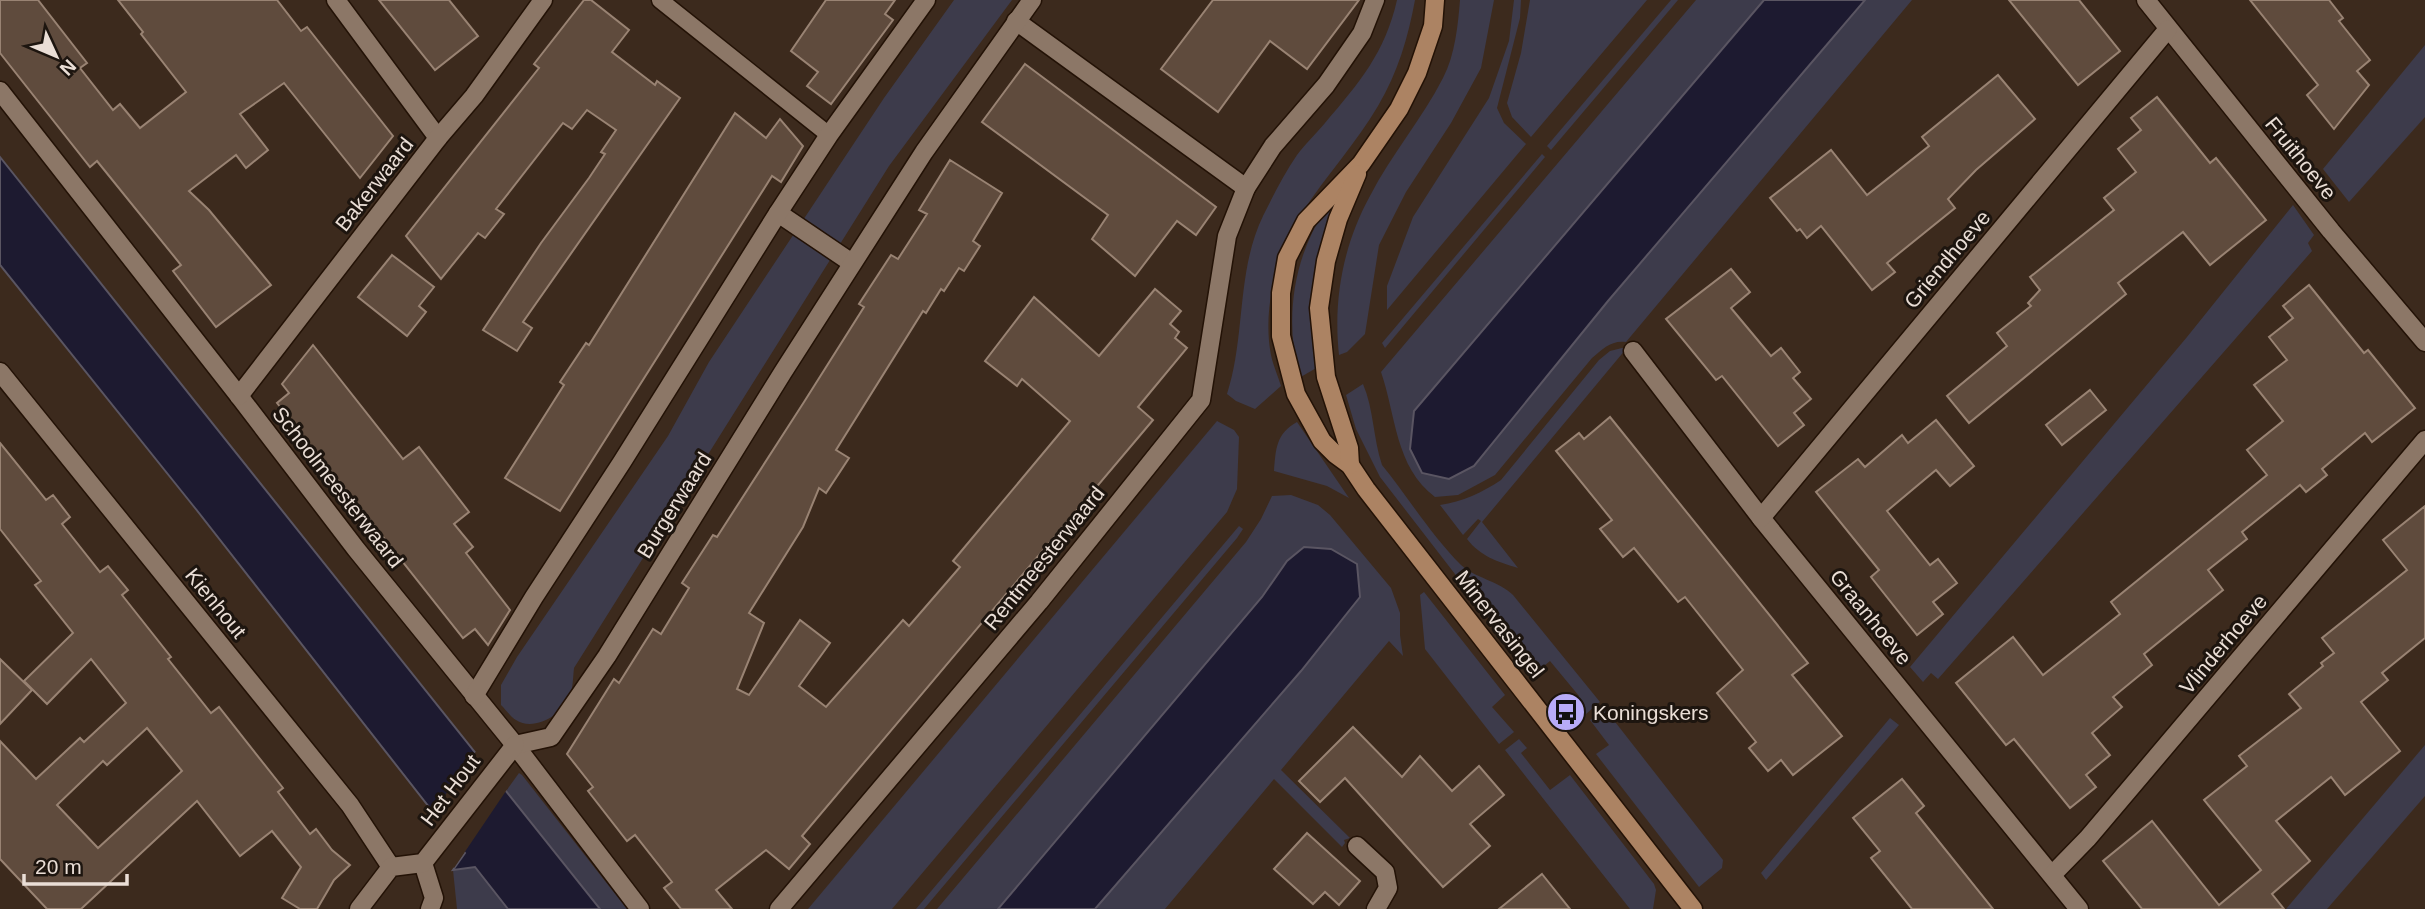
<svg xmlns="http://www.w3.org/2000/svg" width="2425" height="909" viewBox="0 0 2425 909" font-family="Helvetica,sans-serif">
<style>
.green{fill:#3d3b4b}
.water{fill:#1d1a30;stroke:#5a5562;stroke-width:2}
.pier{fill:#3c2a1d}
.building{fill:#5f4b3d;stroke:#998373;stroke-width:2;fill-rule:evenodd}
.lines{fill:none;stroke-linecap:round;stroke-linejoin:round}
.lane-casing{stroke:#231206;stroke-width:19}
.street-casing{stroke:#231206;stroke-width:21}
.secondary-casing{stroke:#231206;stroke-width:21}
.lane{stroke:#8c7767;stroke-width:16}
.street{stroke:#8c7767;stroke-width:18}
.secondary{stroke:#ac8363;stroke-width:18}
.labels{text-anchor:middle;dominant-baseline:central;stroke-width:6;stroke-linejoin:round;paint-order:stroke}
.street-label{font-size:21px;fill:#eaded6;stroke:#1d150f}
.poi-label{font-size:21px;fill:#eaded6;stroke:#1d150f;text-anchor:start}
</style>
<rect width="100%" height="100%" fill="#3c2a1d"/>
<g class="green">
<path d="M954,0h58l-123,166 -315,502c-1,9 -1,20 -4,28 -6,18 -36,36 -54,24 -5,-3 -10,-10 -15,-15v-20l16,-28 151,-221 41,-74 175,-264z"/>
<path d="M1397,0h18c-7,38 -17,72 -37,106 -22,37 -51,69 -75,105 -26,38 -41,98 -32,144 2,10 7,21 10,31l-26,23 -19,-8 -9,-7c19,-59 9,-122 36,-178 10,-20 21,-42 34,-61 8,-11 19,-21 28,-32 34,-40 60,-70 72,-123z"/>
<path d="M1460,0h34l-13,68 -30,55 -45,69 -27,53 -14,89 -18,18 -8,3c-6,-55 4,-110 31,-159 21,-41 52,-77 73,-118 12,-23 15,-53 17,-78z"/>
<polygon points="1514,0 1521,0 1520,18 1497,108 1504,123 1526,144 1387,310 1387,286 1413,217 1489,98 1509,41"/>
<polygon points="1530,0 1647,0 1531,137 1512,117 1507,103 1521,53"/>
<polygon points="1671,0 1678,0 1551,150 1547,146"/>
<path d="M1696,0h68l-350,411 -4,38 12,23 52,-6 134,-165 257,-301h47l-286,342c-15,-2 -23,7 -34,16l-97,117 -37,20 -23,2c-40,-30 -39,-82 -54,-125z"/>
<polygon points="2425,45 2425,117 2349,202 2323,169"/>
<polygon points="1542,154 1545,157 1385,348 1382,343"/>
<polygon points="2293,205 2314,235 2308,243 2312,251 1938,679 1931,673 1923,682 1910,667 2187,337"/>
<path d="M1331,209l4,3 -17,155 -19,11c-14,-59 -7,-117 26,-168z"/>
<path d="M1622,348l4,1 -144,173 36,46c-20,-6 -38,-12 -51,-29l14,-18 -3,-2 -15,16 -23,-30c22,-3 43,-13 61,-25l98,-120 11,-9z"/>
<path d="M1363,384c11,26 10,54 19,81 26,32 49,70 79,100 14,13 38,16 52,30l87,107 -14,12 -10,-14 3,-4 -29,-35 -17,14 -153,-198 -24,-48 -10,-34z"/>
<polygon points="1217,421 1234,430 1239,437 1237,489 1227,512 892,909 808,909"/>
<path d="M1297,422l52,76 -22,-12 -53,-15c2,-23 2,-37 23,-49z"/>
<polygon points="1291,495 1318,505 1330,515 1391,588 1400,613 1400,635 1403,656 1389,641 1281,770 1350,838 1344,840 1345,843 1342,847 1274,779 1165,909 1095,909 1301,671 1360,597 1287,561 1262,597 998,909 937,909 1246,542 1261,519 1272,496"/>
<polygon points="1239,526 1243,529 1237,538 924,909 916,909"/>
<polygon points="1424,592 1505,695 1492,707 1514,732 1499,744 1425,649 1420,595"/>
<polygon points="1605,709 1723,860 1722,868 1699,887 1596,754 1609,745 1590,720"/>
<polygon points="1890,718 1899,725 1766,880 1761,873"/>
<polygon points="1519,739 1527,748 1521,753 1550,790 1570,775 1654,884 1656,890 1653,909 1630,909 1505,750"/>
<polygon points="2425,745 2425,796 2327,909 2286,909"/>
<polygon points="519,773 522,775 627,909 600,909 506,791"/>
<polygon points="475,867 508,909 457,909 453,870"/>
</g>
<g class="water">
<polygon points="1764,0 1865,0 1608,301 1474,466 1449,479 1422,473 1410,449 1414,411"/>
<polygon points="0,157 600,909 508,909 475,867 453,870 465,853 195,508 0,265"/>
<polygon points="1304,547 1331,549 1357,564 1360,597 1301,671 1095,909 998,909 1262,597 1287,561"/>
</g>
<polygon class="pier" points="477,750 508,788 454,868 452,866 460,853 431,815"/>
<g class="building">
<polygon points="0,0 38,0 87,63 80,68 113,110 120,104 140,128 186,92 141,34 143,32 118,0 277,0 301,31 307,27 393,136 360,178 284,83 240,114 268,150 246,168 236,155 189,191 209,210 271,285 216,327 173,271 181,265 97,161 90,167 0,53"/>
<polygon points="379,0 449,0 478,36 435,70"/>
<polygon points="584,0 591,0 629,30 612,52 655,85 657,81 680,98 523,322 532,328 517,351 483,330 541,243 589,178 605,154 601,152 616,130 587,110 572,129 563,123 496,209 504,214 485,238 478,233 441,279 406,236 539,68 534,64"/>
<polygon points="826,0 895,0 885,14 893,20 831,104 807,86 818,72 791,51"/>
<polygon points="1213,0 1359,0 1307,69 1270,41 1218,112 1161,69"/>
<polygon points="2009,0 2079,0 2120,51 2078,85"/>
<polygon points="2250,0 2329,0 2343,18 2339,21 2370,60 2357,71 2369,85 2334,129 2307,95 2318,85"/>
<polygon points="1025,64 1216,207 1196,235 1177,221 1135,276 1092,239 1108,215 982,122"/>
<polygon points="1998,75 2035,119 1976,170 1948,199 1955,208 1887,263 1895,272 1872,290 1821,226 1807,238 1800,229 1797,231 1770,198 1831,150 1867,195 1929,146 1922,137"/>
<polygon points="2157,97 2210,163 2216,158 2266,220 2210,265 2183,232 2118,283 2126,294 1969,423 1947,396 2007,346 1997,333 2031,306 2028,303 2040,290 2030,277 2114,210 2104,198 2136,172 2118,149 2141,130 2131,118"/>
<polygon points="735,113 766,138 780,119 803,146 781,182 772,176 560,511 505,478 564,385 560,382 586,343 589,345"/>
<polygon points="950,160 1002,193 973,241 980,246 964,271 959,268 944,291 941,289 926,313 923,311 836,450 849,458 826,493 819,488 803,527 749,613 764,623 737,689 749,695 800,620 830,643 799,686 826,707 903,620 909,626 960,567 953,561 1070,421 1022,379 1017,386 985,361 1034,297 1099,356 1155,289 1181,311 1170,324 1179,332 1175,338 1187,348 1138,407 1153,420 802,836 810,844 789,869 766,850 716,890 732,909 681,909 664,888 672,882 635,835 627,841 588,791 593,787 567,754 614,679 619,683 653,629 661,634 689,588 682,583 713,535 717,537 804,402 864,307 859,304 891,255 898,259 927,214 919,210"/>
<polygon points="392,255 434,287 419,306 426,312 407,336 358,297"/>
<polygon points="1731,269 1750,292 1731,308 1771,356 1781,348 1800,372 1793,378 1811,399 1794,413 1804,425 1778,446 1722,376 1716,380 1666,319"/>
<polygon points="2309,285 2364,353 2368,350 2415,408 2372,442 2365,433 2322,469 2327,475 2306,492 2300,485 2242,532 2247,539 2208,570 2223,590 2144,654 2152,665 2113,697 2122,707 2092,733 2110,755 2086,775 2096,787 2070,808 2014,739 2006,745 1956,683 2013,637 2043,675 2120,614 2111,602 2267,475 2247,450 2283,421 2254,385 2287,360 2269,337 2293,318 2283,306"/>
<polygon points="313,345 403,459 419,447 469,512 454,524 473,547 466,553 510,610 488,645 475,629 463,638 277,403 289,393 282,384"/>
<polygon points="2090,390 2106,410 2062,445 2046,425"/>
<polygon points="1610,417 1808,663 1792,675 1842,736 1793,775 1781,760 1768,771 1749,748 1756,742 1717,693 1743,670 1685,597 1678,602 1634,548 1623,557 1600,529 1612,520 1556,451 1579,433 1584,439"/>
<polygon points="1936,420 1974,466 1950,486 1936,470 1887,511 1930,565 1938,559 1957,583 1933,602 1943,614 1917,635 1871,577 1879,570 1816,492 1858,459 1865,467 1902,435 1908,443"/>
<path d="M0,443l46,57 7,-5 17,22 -8,7 38,48 8,-6 20,24 -6,5 49,62 -3,2 43,54 8,-6 64,81 -5,4 32,42 6,-5 16,21 18,15 -16,15 -17,29h-17l-18,-11 19,-31 -29,-36 -32,25 -43,-55 -116,108h-34l-47,-50v-118l36,38 44,-41 4,4 42,-39 -35,-44 -44,45 -23,-23 49,-48 -38,-48 6,-4 -41,-52zM147,728l35,43 -84,77 -41,-43 46,-44 4,4z"/>
<polygon points="2425,506 2425,638 2382,673 2388,680 2361,702 2400,751 2345,795 2331,777 2276,821 2310,861 2272,894 2284,909 2142,909 2103,861 2152,821 2219,905 2261,870 2204,800 2247,766 2239,756 2301,708 2289,694 2323,666 2321,663 2334,653 2322,638 2407,570 2383,540"/>
<polygon points="0,659 32,690 0,724"/>
<polygon points="1353,727 1402,777 1420,756 1452,791 1479,766 1504,795 1470,824 1490,846 1443,887 1345,778 1320,802 1299,781"/>
<polygon points="1902,779 1924,806 1916,813 1993,909 1912,909 1871,858 1880,851 1853,818"/>
<polygon points="1307,833 1360,881 1339,905 1325,892 1313,904 1274,869"/>
<polygon points="1542,874 1570,909 1499,909"/>
</g>
<g class="lines">
<defs>
<polyline id="lane" points="660,0 829,135"/>
<g id="street">
<polyline points="336,0 438,138"/>
<polyline points="2146,0 2331,231 2425,342"/>
<polyline points="1016,21 1246,188"/>
<polyline points="0,91 239,396 356,549 515,745 640,909"/>
<polyline points="778,213 852,263"/>
<polyline points="1633,351 1761,518 2079,909"/>
<polyline points="0,372 350,805 391,867"/>
<polyline points="239,396 438,138 474,96 543,0"/>
<polyline points="1761,518 2168,29"/>
<polyline points="474,696 534,597 622,462 778,213 829,135 926,0"/>
<polyline points="515,745 551,737 607,656 783,372 924,152 1032,0"/>
<polyline points="1357,846 1385,872 1388,888 1376,909"/>
<polyline points="423,863 434,898 430,909"/>
<polyline points="2052,875 2088,838 2425,440"/>
<polyline points="359,909 391,867 423,863 515,745"/>
<polyline points="779,909 1039,602 1201,400 1227,236 1246,188 1273,146 1326,85 1362,33 1375,0"/>
</g>
<g id="secondary">
<polyline points="1435,0 1433,26 1417,73 1399,109 1361,164 1306,221 1287,258 1281,293 1281,336 1296,394 1322,441 1335,454 1350,465 1366,489 1693,909"/>
<polyline points="1350,465 1349,448 1326,377 1319,308 1326,261 1338,219 1357,174"/>
</g>
</defs>
<use href="#lane" class="lane-casing"/>
<use href="#street" class="street-casing"/>
<use href="#secondary" class="secondary-casing"/>
<use href="#lane" class="lane"/>
<use href="#street" class="street"/>
<use href="#secondary" class="secondary"/>
</g>
<defs>
<symbol id="bus-disc" viewBox="-11 -11 22 22"><circle r="9.5" fill="#b7abf8" stroke="#1d150f"/><path d="M-5-6H5V4H4V6H2V4H-2V6H-4V4H-5ZM-3.5-4V0h7V-4ZM-3.5 1.2v1.5H-2V1.2ZM2 1.2v1.5H3.5V1.2Z" fill="#111"/></symbol>
</defs>
<g fill-rule="evenodd">
<use href="#bus-disc" x="1544" y="690" width="44" height="44"/>
</g>
<g class="labels">
<g class="street-label">
<text transform="translate(2301 158) rotate(51)">Fruithoeve</text>
<text transform="translate(374 184) rotate(-52)">Bakerwaard</text>
<text transform="translate(1947 259) rotate(-50)">Griendhoeve</text>
<text transform="translate(338 487) rotate(52)">Schoolmeesterwaard</text>
<text transform="translate(674 505) rotate(-58)">Burgerwaard</text>
<text transform="translate(1044 558) rotate(-51)">Rentmeesterwaard</text>
<text transform="translate(216 603) rotate(51)">Kienhout</text>
<text transform="translate(1871 617) rotate(51)">Graanhoeve</text>
<text transform="translate(1500 624) rotate(52)">Minervasingel</text>
<text transform="translate(2223 644) rotate(-50)">Vlinderhoeve</text>
<text transform="translate(450 790) rotate(-53)">Het Hout</text>
</g>
<g class="poi-label">
<text x="1593" y="712">Koningskers</text>
</g>
</g>
<g transform="translate(56 56) rotate(134)" stroke="#1d150f" stroke-width="5" paint-order="stroke">
<path d="M0-5L12 26L0 18L-12 26Z" fill="#eaded6"/>
<text y="-10" font-size="19" font-weight="bold" text-anchor="middle" fill="#eaded6">N</text>
</g>
<path d="M24 874v10h103v-10" fill="none" stroke="#eaded6" stroke-width="3.5"/>
<text x="35" y="874" font-size="21" fill="#eaded6" stroke="#1d150f" stroke-width="5" paint-order="stroke">20 m</text>
</svg>
